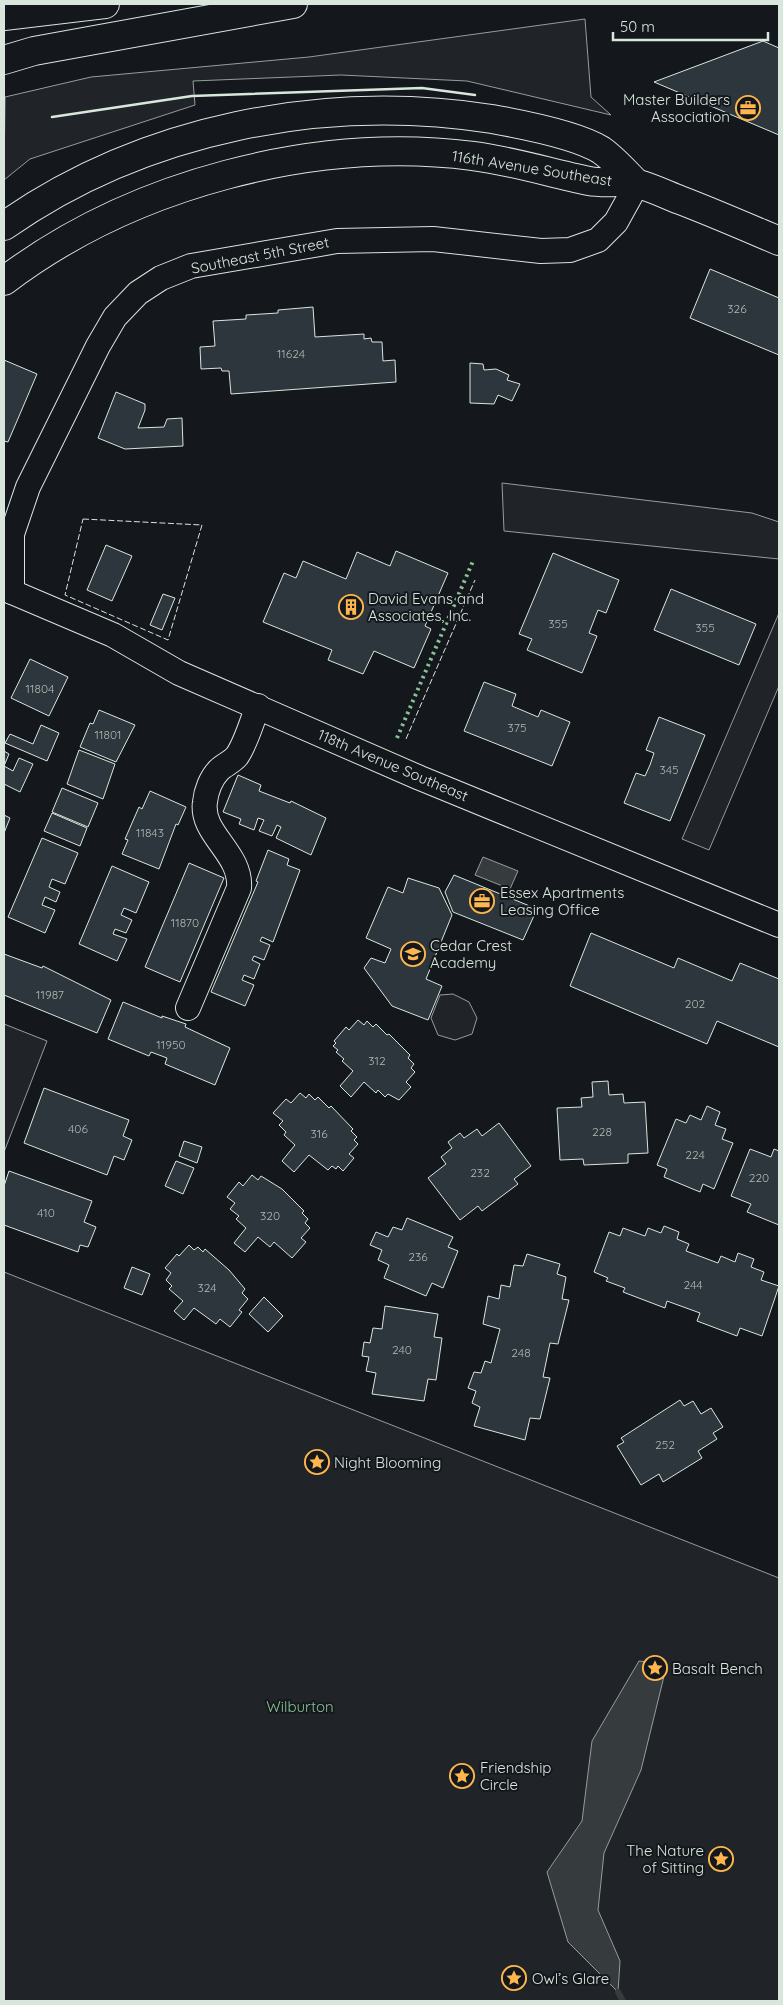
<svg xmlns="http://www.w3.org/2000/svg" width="783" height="2005" viewBox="0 0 783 2005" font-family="Quicksand,sans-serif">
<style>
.green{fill:#202428;stroke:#939e99}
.water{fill:#363b3e;stroke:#939e99}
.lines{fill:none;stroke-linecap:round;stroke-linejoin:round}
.stream{stroke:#363b3e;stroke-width:6}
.building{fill:#2c363c;stroke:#d8e6dc}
.minor-casing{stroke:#d8e6dc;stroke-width:26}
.major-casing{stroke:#d8e6dc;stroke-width:30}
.highway-casing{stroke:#d8e6dc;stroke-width:30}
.minor{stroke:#14181c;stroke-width:24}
.major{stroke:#14181c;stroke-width:28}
.highway{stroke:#14181c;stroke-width:28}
.hedge{stroke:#8ac095;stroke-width:4;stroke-dasharray:2.5 4;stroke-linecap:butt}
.fence{stroke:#d8e6dc;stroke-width:1;stroke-dasharray:6 2.5;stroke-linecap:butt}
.wall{stroke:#d8e6dc;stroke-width:2.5}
.labels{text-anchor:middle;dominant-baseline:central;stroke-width:4;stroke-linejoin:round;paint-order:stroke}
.number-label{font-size:12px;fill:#adbab4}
.poi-label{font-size:15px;fill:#d8e6dc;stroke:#14181c;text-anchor:start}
.street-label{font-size:15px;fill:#d8e6dc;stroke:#14181c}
.park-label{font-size:15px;fill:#8ac095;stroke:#14181c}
</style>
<rect width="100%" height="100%" fill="#14181c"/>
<g class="green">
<polygon points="585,19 591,97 611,115 467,81 341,75 193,81 195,105 30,159 4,180 5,97 91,77 309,57"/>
<polygon points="502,483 752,513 779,522 779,559 504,531"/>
<polygon points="779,613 779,686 709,850 682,839"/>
<polygon points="453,994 469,1002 477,1018 472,1034 455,1040 438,1035 431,1018 440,995"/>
<polygon points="4,1024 47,1041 4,1152"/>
<polygon points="4,1272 779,1578 779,2001 4,2001"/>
</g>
<g class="water">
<polygon points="483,857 518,871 510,889 475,875"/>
<polygon points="639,1661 667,1664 641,1770 604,1853 598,1910 620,1961 618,1992 568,1942 547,1872 582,1821 592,1741"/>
</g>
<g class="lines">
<polyline class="stream" points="618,1992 623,2001"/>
</g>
<g class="building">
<polygon points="763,41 779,48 779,135 654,82"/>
<polygon points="710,269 779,298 779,355 690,318"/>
<polygon points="313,307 315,337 364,334 364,339 371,338 372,342 382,342 383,361 395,360 396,382 231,394 229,371 222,371 221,368 201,369 200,347 215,346 213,321 246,319 246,315 278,313 278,310"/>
<polygon points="4,360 37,374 8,442 4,441"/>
<polygon points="470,363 483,364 484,370 496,369 509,375 507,380 520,384 512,401 498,395 494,404 470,403"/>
<polygon points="116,392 145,404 145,410 138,428 164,427 167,419 182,418 183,446 125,449 98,438"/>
<polygon points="106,545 132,556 112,601 87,590"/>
<polygon points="396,551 448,573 425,626 431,629 414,668 374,651 363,674 328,660 332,650 263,622 284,573 296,578 303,561 346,579 357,552 390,566"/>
<polygon points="553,553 619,580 606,613 598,610 589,633 597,636 582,673 527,650 532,639 519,634"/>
<polygon points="671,589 756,624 739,665 654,630"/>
<polygon points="163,594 175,598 162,630 150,625"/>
<polygon points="30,659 68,677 49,716 11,698"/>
<polygon points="484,682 516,694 512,706 538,717 541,710 570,722 552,766 464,731"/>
<polygon points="99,710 135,725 116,762 80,747 90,723 93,724"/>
<polygon points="659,717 705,735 670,821 624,803 636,773 645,776 650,765 654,753 646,750"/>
<polygon points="41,725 59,733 47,761 5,743 10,734 33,744"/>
<polygon points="79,750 115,764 103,799 67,784"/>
<polygon points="4,751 9,754 4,766 13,771 19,758 33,764 20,792 4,784"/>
<polygon points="238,775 261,785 259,791 290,803 291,801 326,818 311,855 276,838 281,827 277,825 272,836 259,831 264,820 258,818 254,830 239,824 241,819 223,812"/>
<polygon points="62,788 98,803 88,827 52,812"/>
<polygon points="150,791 186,807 178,825 176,824 159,869 122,854 128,840 125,839 139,807 142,809"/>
<polygon points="52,813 87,828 80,846 44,831"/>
<polygon points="4,815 10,818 4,833"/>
<polygon points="42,838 78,853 65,884 52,879 49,887 60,892 56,902 45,897 42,905 55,910 45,933 8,917"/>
<polygon points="268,850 289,859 287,865 300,870 273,942 262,937 260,941 270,945 264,960 254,956 252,960 260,964 254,979 244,975 242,980 254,985 245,1006 211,992 258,882 256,881"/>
<polygon points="189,863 224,878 180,982 145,967"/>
<polygon points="112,866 149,882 136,913 124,908 121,915 132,920 126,933 115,929 113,934 127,939 117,961 79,944"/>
<polygon points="454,875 537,909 523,940 453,912 445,892"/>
<polygon points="408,878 439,888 452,915 426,979 442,986 428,1020 392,1006 364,968 371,958 385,963 391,949 366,938 388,887 403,893"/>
<polygon points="591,933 674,968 678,958 732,981 740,963 779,979 779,1047 717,1021 707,1044 570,986"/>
<polygon points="4,954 42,968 43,966 111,1000 97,1033 4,995"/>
<polygon points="123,1002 162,1018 162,1016 186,1024 185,1027 230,1048 215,1085 165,1064 167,1058 151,1052 149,1056 108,1039"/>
<polygon points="358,1020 364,1025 367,1021 373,1027 376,1024 387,1035 389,1034 410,1055 408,1058 414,1064 411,1068 415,1072 406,1082 411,1087 399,1100 388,1094 385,1097 378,1090 376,1093 364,1082 351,1097 340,1086 353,1071 342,1061 344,1059 336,1052 338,1050 333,1046 336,1043 334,1041 346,1027 349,1030"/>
<polygon points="608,1081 609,1095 623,1094 624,1103 645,1102 648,1153 628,1154 628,1163 584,1165 583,1159 560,1160 557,1108 582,1107 581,1098 593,1097 592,1082"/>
<polygon points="44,1088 129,1120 123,1136 132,1140 124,1160 114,1156 107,1175 24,1143"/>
<polygon points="300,1093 306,1098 309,1094 315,1100 318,1097 329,1108 331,1106 353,1129 351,1131 357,1137 354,1140 358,1144 349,1154 354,1158 343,1171 338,1166 336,1169 332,1166 328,1170 309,1155 294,1172 282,1161 295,1145 284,1135 286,1132 279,1125 283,1121 273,1113 286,1099 291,1103"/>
<polygon points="707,1106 720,1112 715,1125 726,1129 722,1139 733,1143 714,1189 703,1184 700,1192 664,1177 667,1169 657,1165 676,1119 686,1123 690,1115 701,1120"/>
<polygon points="499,1123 531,1166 514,1179 518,1184 482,1211 478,1206 460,1220 428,1178 446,1164 441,1157 452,1148 448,1142 460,1133 464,1138 477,1129 482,1136"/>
<polygon points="184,1141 202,1147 197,1163 179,1156"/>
<polygon points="750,1149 771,1157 774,1149 779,1151 779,1225 747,1212 751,1204 731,1196"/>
<polygon points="176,1161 194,1168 183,1194 165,1186"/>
<polygon points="9,1171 92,1201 84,1222 96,1227 88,1247 80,1245 78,1252 4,1225 4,1186"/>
<polygon points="252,1175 258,1180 261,1176 282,1189 304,1211 302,1213 308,1219 305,1223 310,1228 301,1238 306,1242 292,1258 274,1242 270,1247 258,1237 245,1252 234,1243 246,1228 236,1219 239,1216 230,1209 235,1203 227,1197 239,1182 243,1186"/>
<polygon points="407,1218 453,1237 448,1247 458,1251 443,1288 432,1283 426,1296 384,1278 389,1265 378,1260 382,1250 370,1245 376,1232 388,1237 393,1227 402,1230"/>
<polygon points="664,1226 679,1232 677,1239 689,1244 686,1251 718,1263 721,1256 735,1262 738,1253 754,1259 751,1267 764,1272 761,1280 779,1286 762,1336 740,1328 737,1336 697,1321 700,1313 667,1301 665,1308 623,1292 625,1288 606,1281 608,1278 594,1272 609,1232 620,1236 623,1228 645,1236 648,1228 661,1233"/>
<polygon points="189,1245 194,1250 198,1247 203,1252 205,1249 229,1270 245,1289 242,1293 248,1299 239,1310 242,1312 230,1327 220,1319 216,1324 194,1308 184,1320 174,1311 183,1301 169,1289 172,1286 166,1280 171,1273 165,1268 177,1254 179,1256"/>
<polygon points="527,1254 560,1264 557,1274 566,1277 562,1299 569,1300 558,1344 550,1343 543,1377 550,1378 540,1419 530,1418 525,1440 474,1426 480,1407 472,1403 476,1391 468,1388 474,1372 481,1373 485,1361 491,1363 500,1329 483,1324 488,1296 499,1299 501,1285 510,1287 514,1265 523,1266"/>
<polygon points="132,1267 150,1274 142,1295 124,1288"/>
<polygon points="264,1297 283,1316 268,1332 249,1314"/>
<polygon points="385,1306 438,1314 434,1337 442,1338 436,1380 428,1379 424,1401 372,1394 376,1373 366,1371 369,1357 362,1356 364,1342 370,1343 373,1328 382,1329"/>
<polygon points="680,1400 684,1406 693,1401 701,1414 711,1408 723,1427 713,1433 717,1439 698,1451 702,1458 663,1482 659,1474 641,1485 617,1446 624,1442 621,1438"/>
</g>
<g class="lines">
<defs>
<g id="minor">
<polyline points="12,592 12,534 28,487 98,346 115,317 138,293 161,278 191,266 337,241 433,239 541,251 570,250 598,240 616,222 637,184"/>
<polyline points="12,592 113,635 179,673 420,778 779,925"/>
<path d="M188,1008l51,-120c3,-35 -39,-54 -34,-86 1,-11 6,-24 14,-32 5,-5 13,-8 18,-14 9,-13 15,-35 21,-50"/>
</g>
<g id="major">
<path d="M4,226c140,-98 320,-133 488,-107 28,5 85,16 109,31 13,9 25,23 36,34"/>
<path d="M4,281c128,-97 310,-145 469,-125 40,5 77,17 116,25 16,3 34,-1 49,3 15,4 29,11 42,16 34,13 66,27 99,41"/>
</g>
<g id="highway">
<polyline points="4,16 105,4"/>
<polyline points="4,60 34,51 293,4"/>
</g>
</defs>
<use href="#minor" class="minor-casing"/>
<use href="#major" class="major-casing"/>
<use href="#highway" class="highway-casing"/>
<use href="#minor" class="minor"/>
<use href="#major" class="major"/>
<use href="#highway" class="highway"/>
<polyline class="hedge" points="397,738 473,561"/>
<g class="fence">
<polygon points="83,519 202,525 168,640 65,595"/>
<polyline points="406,739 475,580"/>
</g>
<polyline class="wall" points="52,117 192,96 422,88 475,95"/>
</g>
<defs>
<symbol id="office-ring" viewBox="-11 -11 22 22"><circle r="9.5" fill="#14181c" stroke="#ffb74d" stroke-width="1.5"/><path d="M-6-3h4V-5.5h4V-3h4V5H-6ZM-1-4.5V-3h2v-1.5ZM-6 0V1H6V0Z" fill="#ffb74d"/></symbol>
<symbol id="building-ring" viewBox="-11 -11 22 22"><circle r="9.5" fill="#14181c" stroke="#ffb74d" stroke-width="1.5"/><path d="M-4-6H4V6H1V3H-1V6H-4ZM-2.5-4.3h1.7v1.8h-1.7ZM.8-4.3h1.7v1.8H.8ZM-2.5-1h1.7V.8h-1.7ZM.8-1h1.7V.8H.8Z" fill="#ffb74d"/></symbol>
<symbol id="school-ring" viewBox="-11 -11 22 22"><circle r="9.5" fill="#14181c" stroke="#ffb74d" stroke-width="1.5"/><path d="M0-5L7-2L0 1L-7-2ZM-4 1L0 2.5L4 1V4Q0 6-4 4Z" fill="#ffb74d"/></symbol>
<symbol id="sight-ring" viewBox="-11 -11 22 22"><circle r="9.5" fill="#14181c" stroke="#ffb74d" stroke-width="1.5"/><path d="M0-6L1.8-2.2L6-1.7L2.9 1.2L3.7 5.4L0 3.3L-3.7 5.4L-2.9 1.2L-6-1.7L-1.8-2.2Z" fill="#ffb74d"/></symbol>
</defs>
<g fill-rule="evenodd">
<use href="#office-ring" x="734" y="94" width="28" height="28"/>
<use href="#building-ring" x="337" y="593" width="28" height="28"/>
<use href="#office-ring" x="468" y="887" width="28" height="28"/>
<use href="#school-ring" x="399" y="940" width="28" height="28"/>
<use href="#sight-ring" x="303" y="1448" width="28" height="28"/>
<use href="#sight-ring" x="641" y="1654" width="28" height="28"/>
<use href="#sight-ring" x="448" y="1762" width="28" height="28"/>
<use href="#sight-ring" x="707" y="1845" width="28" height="28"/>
<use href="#sight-ring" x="500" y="1964" width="28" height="28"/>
</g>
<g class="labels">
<g class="number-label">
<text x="737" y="308">326</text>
<text x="291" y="353">11624</text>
<text x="558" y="623">355</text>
<text x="705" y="627">355</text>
<text x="40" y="688">11804</text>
<text x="517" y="727">375</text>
<text x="108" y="734">11801</text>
<text x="669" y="769">345</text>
<text x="150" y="832">11843</text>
<text x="185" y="922">11870</text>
<text x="50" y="994">11987</text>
<text x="695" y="1003">202</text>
<text x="171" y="1044">11950</text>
<text x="377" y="1060">312</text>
<text x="78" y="1128">406</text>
<text x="602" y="1131">228</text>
<text x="319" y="1133">316</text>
<text x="695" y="1154">224</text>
<text x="480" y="1172">232</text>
<text x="759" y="1177">220</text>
<text x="46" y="1212">410</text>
<text x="270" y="1215">320</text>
<text x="418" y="1256">236</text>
<text x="693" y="1284">244</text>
<text x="207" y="1287">324</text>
<text x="402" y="1349">240</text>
<text x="521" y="1352">248</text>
<text x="665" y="1444">252</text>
</g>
<g class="poi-label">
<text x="730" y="99" text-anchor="end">Master Builders<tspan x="730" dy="17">Association</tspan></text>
<text x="368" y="598">David Evans and<tspan x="368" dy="17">Associates, Inc.</tspan></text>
<text x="500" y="892">Essex Apartments<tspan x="500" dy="17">Leasing Office</tspan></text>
<text x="430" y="945">Cedar Crest<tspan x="430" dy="17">Academy</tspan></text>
<text x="334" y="1462">Night Blooming</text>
<text x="672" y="1668">Basalt Bench</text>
<text x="480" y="1767">Friendship<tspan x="480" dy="17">Circle</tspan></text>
<text x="704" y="1850" text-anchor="end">The Nature<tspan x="704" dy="17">of Sitting</tspan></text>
<text x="532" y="1978">Owl’s Glare</text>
</g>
<g class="street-label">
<text transform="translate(532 168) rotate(9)">116th Avenue Southeast</text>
<text transform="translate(260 255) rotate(-11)">Southeast 5th Street</text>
<text transform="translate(393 765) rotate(23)">118th Avenue Southeast</text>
</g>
<g class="park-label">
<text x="300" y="1706">Wilburton</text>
</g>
</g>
<rect width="783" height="2005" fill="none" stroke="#d8e6dc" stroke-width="10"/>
<path d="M613 32v8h155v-8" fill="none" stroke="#d8e6dc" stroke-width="2.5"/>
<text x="620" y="32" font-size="15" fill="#d8e6dc" stroke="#14181c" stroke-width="4" paint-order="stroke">50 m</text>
</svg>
